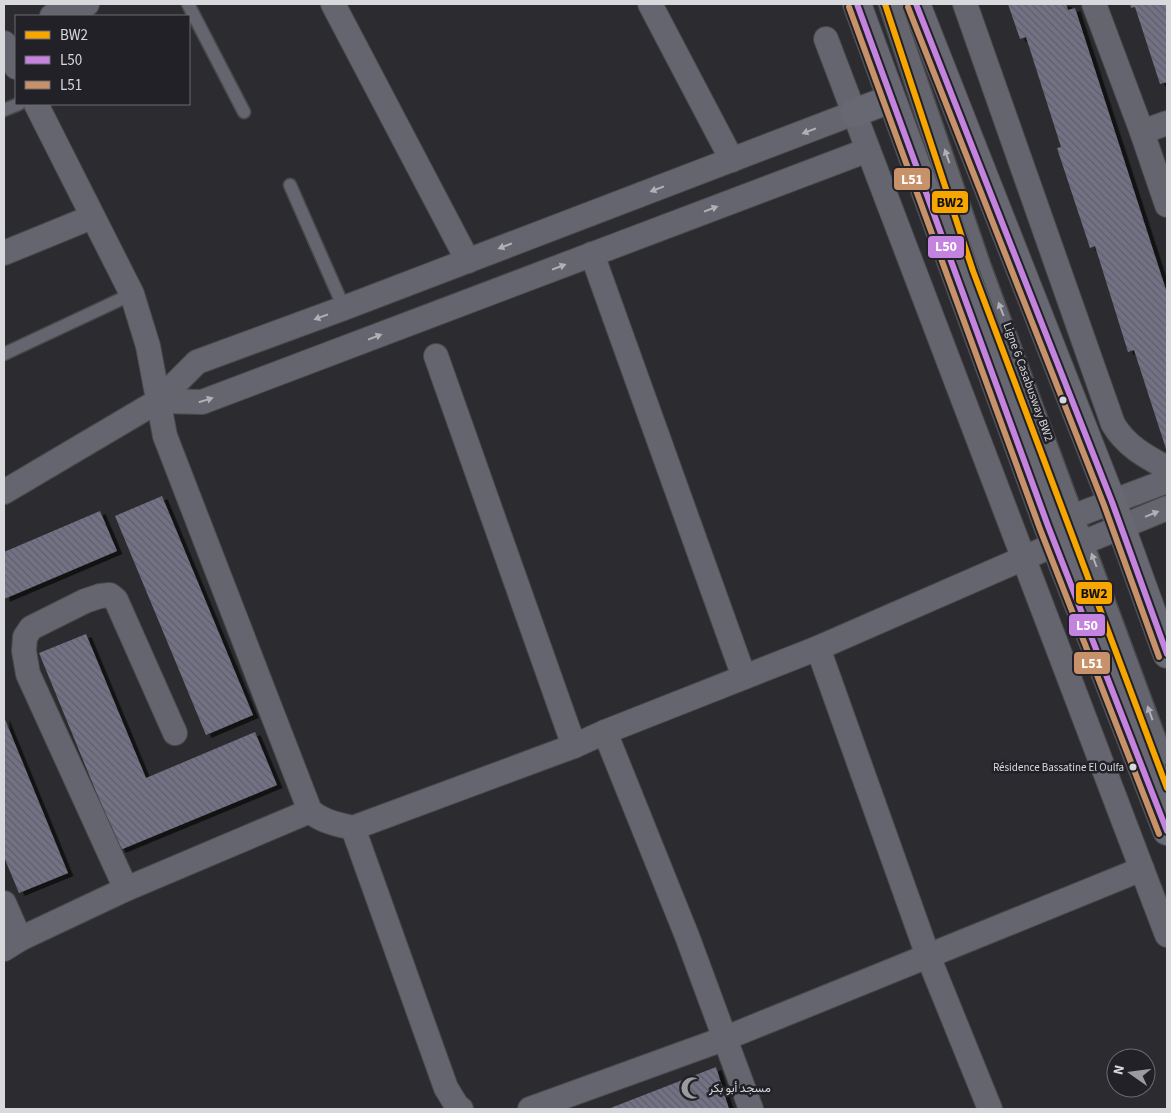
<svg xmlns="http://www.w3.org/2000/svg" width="1171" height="1113" viewBox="0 0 1171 1113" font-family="'Source Sans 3',Vazirmatn,sans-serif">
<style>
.building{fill:url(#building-back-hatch);filter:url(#shadow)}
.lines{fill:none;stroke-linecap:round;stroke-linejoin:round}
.lane-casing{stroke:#48494b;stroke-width:15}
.street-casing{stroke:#48494b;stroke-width:26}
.secondary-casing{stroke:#48494b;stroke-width:30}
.lane{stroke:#65656f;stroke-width:12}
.street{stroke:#65656f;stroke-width:24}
.secondary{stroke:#686872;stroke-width:28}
.bus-1-casing{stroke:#212127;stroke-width:10}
.bus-2-casing{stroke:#212127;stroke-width:10}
.bus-3-casing{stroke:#212127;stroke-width:10}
.bus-1{stroke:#f7a600;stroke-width:6}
.bus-2{stroke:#c483df;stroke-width:6}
.bus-3{stroke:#c7916a;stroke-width:6}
.oneway{fill:#b0b0b6}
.bus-dot{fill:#d8d9dd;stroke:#212127;stroke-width:2}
.labels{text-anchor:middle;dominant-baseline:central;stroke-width:5;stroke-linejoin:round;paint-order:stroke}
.bus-label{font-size:11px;fill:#d8d9dd;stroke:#212127;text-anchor:end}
.street-label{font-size:12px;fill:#d8d9dd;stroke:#212127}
.poi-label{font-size:12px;fill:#d8d9dd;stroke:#212127;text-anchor:start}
.line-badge{stroke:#212127;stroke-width:2}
.badge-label{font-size:14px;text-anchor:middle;font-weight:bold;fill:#fff}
.pale-badge-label{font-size:14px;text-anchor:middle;font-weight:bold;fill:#111}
</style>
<defs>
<pattern id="building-back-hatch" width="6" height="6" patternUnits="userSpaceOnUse" patternTransform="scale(1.25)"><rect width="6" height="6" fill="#727284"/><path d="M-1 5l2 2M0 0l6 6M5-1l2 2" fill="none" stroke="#5e5e6a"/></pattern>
<filter id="shadow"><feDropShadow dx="5.5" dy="3" stdDeviation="0" flood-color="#0009"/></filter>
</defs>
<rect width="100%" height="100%" fill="#2c2c30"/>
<g class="building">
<polygon points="1008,4 1066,4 1068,10 1075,8 1167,293 1167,452 1134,350 1128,352 1095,246 1090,248 1057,148 1061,147 1026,37 1020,39"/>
<polygon points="1130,4 1167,4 1167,82 1160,84 1135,7 1131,8"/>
<polygon points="162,496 253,715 206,735 115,516"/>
<polygon points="100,511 117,551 4,599 4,552"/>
<polygon points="86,634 146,778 255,732 277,785 120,850 39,653"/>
<polygon points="4,717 68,873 19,893 4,857"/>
<polygon points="716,1067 729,1109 608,1109"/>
</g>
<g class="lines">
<defs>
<g id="lane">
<polyline points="188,4 244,112"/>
<polyline points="885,4 973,271 1167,788"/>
<polyline points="895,4 984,264 1167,758"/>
<polyline points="4,110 19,104"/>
<polyline points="290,185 344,308"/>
<polyline points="4,354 132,294"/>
</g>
<g id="street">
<polyline points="333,4 468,261"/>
<polyline points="650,4 732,160"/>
<path d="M965,4l148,420c13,22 32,32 54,44"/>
<polyline points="1094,4 1142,132 1167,205"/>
<polyline points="52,16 87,4"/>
<polyline points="826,39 1167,935"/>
<polyline points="4,43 16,67"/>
<polyline points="36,104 132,294 148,346 165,436 310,811"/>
<polyline points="1142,132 1167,123"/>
<polyline points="4,253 92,217"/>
<polyline points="592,254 744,677"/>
<polyline points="436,356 574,746"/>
<polyline points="158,401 202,402 868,150"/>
<polyline points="4,492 158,401 197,362 344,308 854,113"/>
<polyline points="1048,526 1167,481"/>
<polyline points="1058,553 1167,508"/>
<polyline points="818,648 928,956 990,1109"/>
<polyline points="353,828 446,1088 457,1106 461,1109"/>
<polyline points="126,889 28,674 24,651 25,637 31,628 85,601 100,596 110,595 116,600 175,733"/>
<polyline points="4,903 20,939"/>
<path d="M4,949l16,-10 106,-50 184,-78c13,11 27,13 43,17l221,-82 31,-14"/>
<polyline points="530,1109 726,1038 1142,869"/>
<polyline points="751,1109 687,936 605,732 818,648 1056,544"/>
</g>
<g id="secondary">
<polyline points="857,4 1048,526 1167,831"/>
<polyline points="916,4 1112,502 1167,654"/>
<polyline points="854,113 891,99"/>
</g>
</defs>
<use href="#lane" class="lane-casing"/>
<use href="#street" class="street-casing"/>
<use href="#secondary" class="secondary-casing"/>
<use href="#lane" class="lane"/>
<use href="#street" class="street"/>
<use href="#secondary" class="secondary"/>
<defs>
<polyline id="bus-1" points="885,4 973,271 1167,788"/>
<g id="bus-2">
<polyline points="857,4 1048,526 1167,831"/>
<polyline points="916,4 1112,502 1167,654"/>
</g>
<g id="bus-3">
<polyline points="849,7 1040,529 1159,834"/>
<polyline points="908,7 1104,505 1159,657"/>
</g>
</defs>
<use href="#bus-1" class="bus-1-casing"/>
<use href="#bus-2" class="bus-2-casing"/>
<use href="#bus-3" class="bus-3-casing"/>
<use href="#bus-1" class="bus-1"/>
<use href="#bus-2" class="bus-2"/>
<use href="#bus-3" class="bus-3"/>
</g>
<defs><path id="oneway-solid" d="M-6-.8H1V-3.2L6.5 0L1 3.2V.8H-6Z" transform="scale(1.25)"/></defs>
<g class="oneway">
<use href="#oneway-solid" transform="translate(809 131) rotate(159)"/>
<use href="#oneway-solid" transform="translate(947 156) rotate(-109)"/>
<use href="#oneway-solid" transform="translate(657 189) rotate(159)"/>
<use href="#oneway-solid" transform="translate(711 209) rotate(-21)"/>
<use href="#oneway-solid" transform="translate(505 246) rotate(159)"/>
<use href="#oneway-solid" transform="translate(559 267) rotate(-21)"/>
<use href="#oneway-solid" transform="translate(1001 309) rotate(-111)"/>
<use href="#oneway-solid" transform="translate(321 317) rotate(160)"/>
<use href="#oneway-solid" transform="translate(375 337) rotate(-21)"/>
<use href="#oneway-solid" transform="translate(206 400) rotate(-17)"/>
<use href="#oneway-solid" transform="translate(1152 514) rotate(-22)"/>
<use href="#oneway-solid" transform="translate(1094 560) rotate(-111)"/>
<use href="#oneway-solid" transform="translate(1150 713) rotate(-110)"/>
</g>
<defs>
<symbol id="mosque-bare" viewBox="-9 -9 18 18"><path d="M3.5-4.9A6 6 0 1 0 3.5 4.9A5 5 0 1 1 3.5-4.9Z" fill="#9c9ca0" stroke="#212127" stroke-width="2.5" paint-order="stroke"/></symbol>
</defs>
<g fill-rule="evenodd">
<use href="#mosque-bare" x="676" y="1072" width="32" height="32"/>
</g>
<g class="bus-dot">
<circle cx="1063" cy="400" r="4.5"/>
<circle cx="1133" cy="767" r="4.5"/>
</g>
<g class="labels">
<g class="bus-label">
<text x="1124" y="767">Résidence Bassatine El Oulfa</text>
</g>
<g class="street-label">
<text transform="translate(1028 382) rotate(70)">Ligne 6 Casabusway BW2</text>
</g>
<g class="poi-label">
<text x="709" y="1088">مسجد أبو بكر</text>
</g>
</g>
<g class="line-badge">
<rect x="893" y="167" width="38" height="24" rx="5" fill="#c7916a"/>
<rect x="931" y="190" width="38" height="24" rx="5" fill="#f7a600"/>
<rect x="927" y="235" width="38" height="24" rx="5" fill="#c483df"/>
<rect x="1075" y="581" width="38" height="24" rx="5" fill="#f7a600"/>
<rect x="1068" y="613" width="38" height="24" rx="5" fill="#c483df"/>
<rect x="1073" y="651" width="38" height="24" rx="5" fill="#c7916a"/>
</g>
<g class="badge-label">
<text x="912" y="184">L51</text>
<text x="946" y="251">L50</text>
<text x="1087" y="630">L50</text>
<text x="1092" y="668">L51</text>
</g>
<g class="pale-badge-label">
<text x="950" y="207">BW2</text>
<text x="1094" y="598">BW2</text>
</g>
<rect width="1171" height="1113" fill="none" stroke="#d8d9dd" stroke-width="10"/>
<rect x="15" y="15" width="175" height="90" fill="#212127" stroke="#6a6b70"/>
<rect x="25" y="31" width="25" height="8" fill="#f7a600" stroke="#6a6b70"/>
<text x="60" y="40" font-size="15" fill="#d8d9dd">BW2</text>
<rect x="25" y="56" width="25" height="8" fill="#c483df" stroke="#6a6b70"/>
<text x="60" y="65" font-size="15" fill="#d8d9dd">L50</text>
<rect x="25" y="81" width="25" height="8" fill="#c7916a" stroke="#6a6b70"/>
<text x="60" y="90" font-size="15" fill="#d8d9dd">L51</text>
<g transform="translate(1131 1073) rotate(284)"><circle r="24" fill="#212127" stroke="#6a6b70"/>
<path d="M0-4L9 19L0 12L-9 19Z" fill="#9c9ca0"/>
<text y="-8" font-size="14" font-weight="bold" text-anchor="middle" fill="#d8d9dd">N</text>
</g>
</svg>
